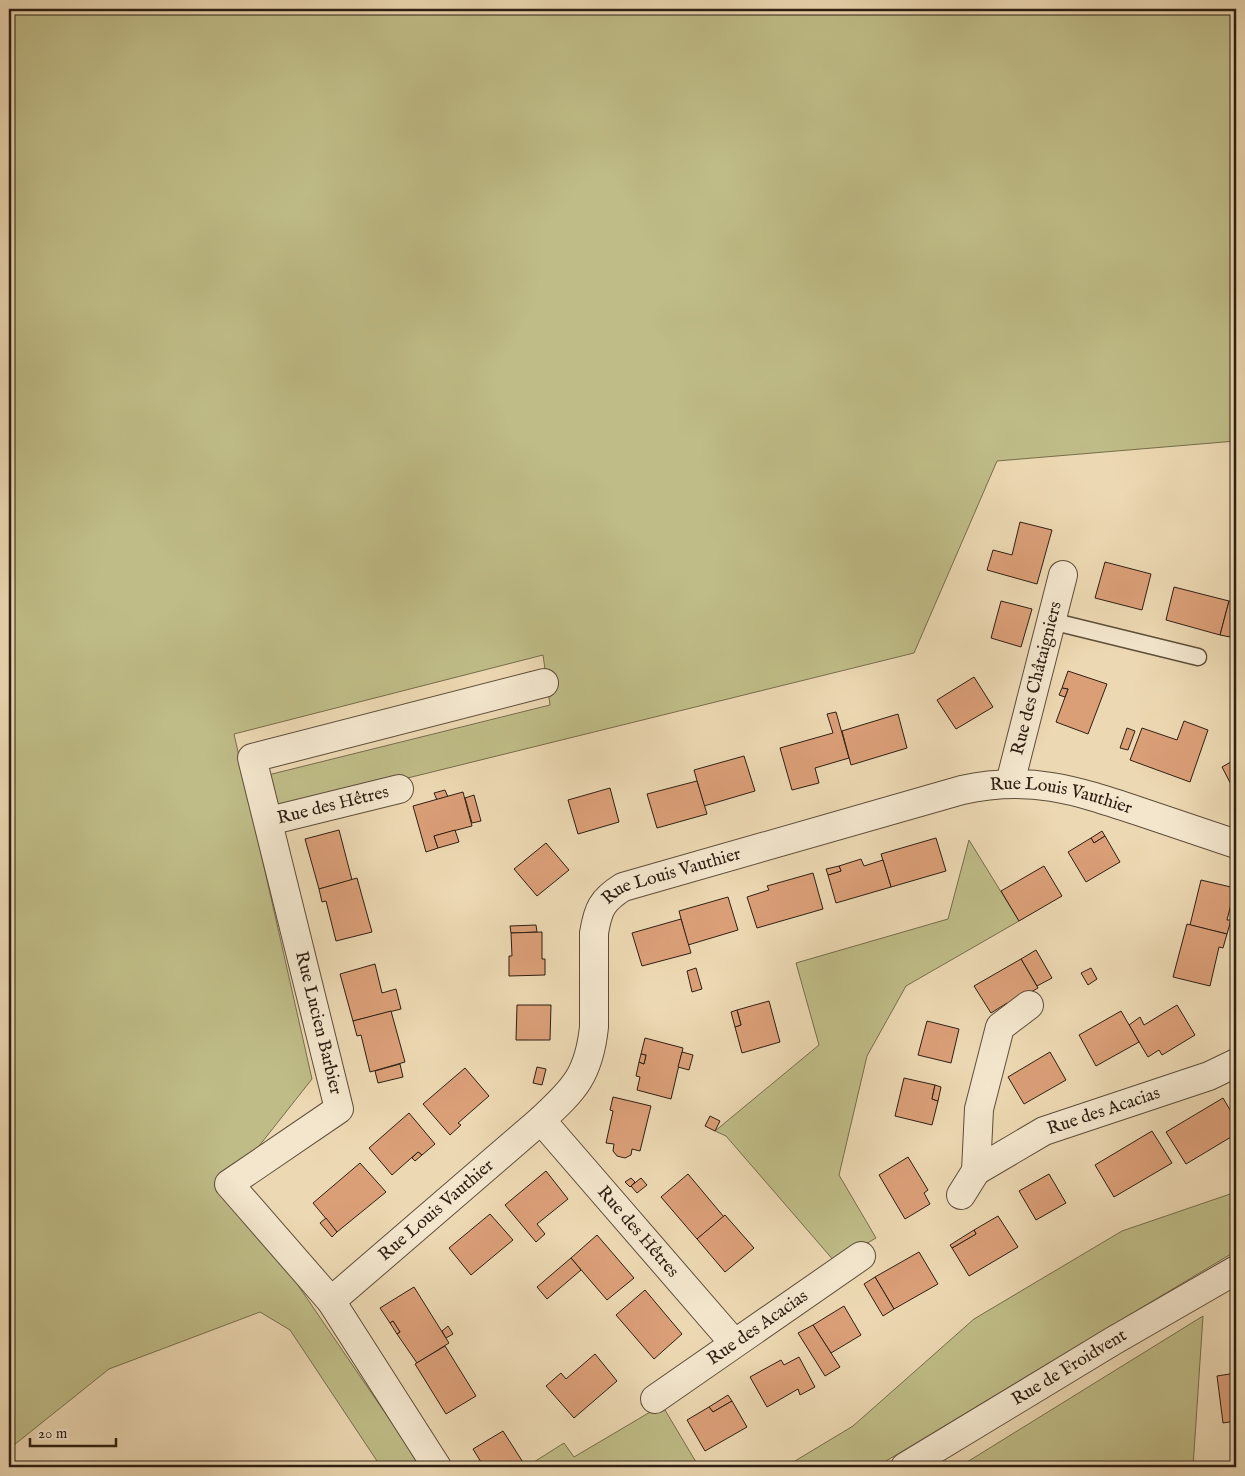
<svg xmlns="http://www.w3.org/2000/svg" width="1245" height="1476" viewBox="0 0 1245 1476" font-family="'IM FELL English',serif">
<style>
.green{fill:#bfbc87;stroke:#766e4c}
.building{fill:#db9f78;stroke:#2e1f12}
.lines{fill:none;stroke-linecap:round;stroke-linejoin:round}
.service-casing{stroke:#5e4d3a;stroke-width:19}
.minor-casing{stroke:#5e4d3a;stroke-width:30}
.tertiary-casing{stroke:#5e4d3a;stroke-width:30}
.service{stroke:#f3e6cd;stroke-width:16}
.minor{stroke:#f3e6cd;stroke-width:28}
.tertiary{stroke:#f3e6cd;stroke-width:28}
.labels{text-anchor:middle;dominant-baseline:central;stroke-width:5;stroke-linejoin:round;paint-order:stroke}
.street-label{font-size:18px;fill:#2e1f12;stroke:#f3e6cd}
</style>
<rect width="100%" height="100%" fill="#ecd8b2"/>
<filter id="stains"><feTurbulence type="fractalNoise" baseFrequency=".004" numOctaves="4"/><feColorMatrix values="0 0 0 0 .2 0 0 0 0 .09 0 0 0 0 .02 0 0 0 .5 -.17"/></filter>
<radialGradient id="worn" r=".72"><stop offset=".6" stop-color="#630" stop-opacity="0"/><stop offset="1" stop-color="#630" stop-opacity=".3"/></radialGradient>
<g class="green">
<polygon points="9,9 1236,9 1236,441 997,461 914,653 278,810 264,776 550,705 543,655 234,734 312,1079 229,1184 422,1467 381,1467 290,1330 260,1312 109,1369 9,1449"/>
<polygon points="969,840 1019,921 906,986 867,1056 839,1175 876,1238 835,1262 726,1136 715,1131 819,1045 796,963 948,919"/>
<polygon points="1236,1192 1236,1251 876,1467 785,1467 853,1426 974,1319 1122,1231"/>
<polygon points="1203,1316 1193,1467 959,1467"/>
<polygon points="662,1405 699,1467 526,1467 564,1443 574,1457"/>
</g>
<g class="building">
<polygon points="1020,522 1052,530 1037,584 987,570 993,550 1012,555"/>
<polygon points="1105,562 1151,574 1142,610 1095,598"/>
<polygon points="1174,587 1229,601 1220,635 1166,620"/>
<polygon points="1001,601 1032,609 1021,647 991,638"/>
<polygon points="1229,601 1236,603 1236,612 1230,637 1220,635"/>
<polygon points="1068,671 1107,684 1088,734 1056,722 1068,689 1062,688"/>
<polygon points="974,677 993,707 956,729 937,700"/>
<polygon points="1062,688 1068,689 1065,697 1059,695"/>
<polygon points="836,712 849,758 815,768 819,783 792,790 780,748 833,733 827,714"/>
<polygon points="898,714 907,748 851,765 842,731"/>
<polygon points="1184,721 1208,730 1190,782 1130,760 1142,728 1177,740"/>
<polygon points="1127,728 1135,731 1128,750 1120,748"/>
<polygon points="744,756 755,791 704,806 694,770"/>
<polygon points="1236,759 1236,794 1222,767"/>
<polygon points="697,781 707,814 657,828 647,794"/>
<polygon points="610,788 619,822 578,834 568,800"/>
<polygon points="445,790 448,797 437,800 434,793"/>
<polygon points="463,792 472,826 434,836 438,848 426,852 413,806"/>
<polygon points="474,795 481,821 472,823 465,798"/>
<polygon points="339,830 352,880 319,889 305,839"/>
<polygon points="455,830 459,842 438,848 434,836"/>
<polygon points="1102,831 1105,836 1094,843 1091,838"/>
<polygon points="1105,836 1120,862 1086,882 1068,852 1091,838 1094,843"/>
<polygon points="936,838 946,871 891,887 881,854"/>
<polygon points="546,843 569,870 537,896 514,869"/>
<polygon points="861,859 864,866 883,860 891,887 836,903 828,875 841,871 839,866"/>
<polygon points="839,866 841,871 828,875 826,869"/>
<polygon points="1044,866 1062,896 1019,921 1001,891"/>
<polygon points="813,873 823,909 757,928 747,897 769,890 767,886"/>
<polygon points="357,878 372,932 336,941 326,901 322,902 319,889"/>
<polygon points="1201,880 1235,888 1227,920 1231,920 1227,934 1190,925"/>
<polygon points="728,897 738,930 688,945 679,911"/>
<polygon points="681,919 691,953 642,966 632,933"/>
<polygon points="1187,924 1227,934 1223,948 1219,947 1210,986 1173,977"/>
<polygon points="536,925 537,932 511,933 510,926"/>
<polygon points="542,932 542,959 545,959 545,975 509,976 509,956 512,956 511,933"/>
<polygon points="1036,950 1052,978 1037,986 1021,959"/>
<polygon points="1021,959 1038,988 1008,1005 1007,1003 991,1013 974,986"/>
<polygon points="375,964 382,993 396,989 401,1009 353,1021 340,974"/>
<polygon points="696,968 702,989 692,992 687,971"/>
<polygon points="1091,968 1097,979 1088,985 1081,973"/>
<polygon points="769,1001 780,1042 742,1053 735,1027 741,1025 737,1010"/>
<polygon points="517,1005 551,1005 550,1040 516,1040"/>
<polygon points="1177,1005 1195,1035 1162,1055 1159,1050 1148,1057 1129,1025 1140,1017 1144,1025"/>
<polygon points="737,1010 741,1025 735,1027 731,1012"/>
<polygon points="391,1011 405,1062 370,1072 361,1035 357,1036 353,1021"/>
<polygon points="1121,1011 1139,1042 1096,1066 1079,1035"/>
<polygon points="927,1021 959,1029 951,1063 918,1055"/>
<polygon points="645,1038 683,1048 671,1099 637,1090 640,1077 636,1076 639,1062 644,1064 646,1055 641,1054"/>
<polygon points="682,1052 693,1055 689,1070 678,1067"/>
<polygon points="1050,1052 1066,1080 1024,1104 1008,1077"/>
<polygon points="641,1054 646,1055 644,1064 639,1062"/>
<polygon points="400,1064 403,1077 378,1083 375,1071"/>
<polygon points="537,1067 546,1069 542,1085 533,1083"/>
<polygon points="465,1068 489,1096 458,1123 461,1125 450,1135 423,1104"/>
<polygon points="904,1078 935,1085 932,1099 938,1101 932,1125 895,1116"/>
<polygon points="935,1085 941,1087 938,1101 932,1099"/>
<polygon points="613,1097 651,1106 640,1151 632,1149 631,1155 625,1158 617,1156 613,1151 614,1144 606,1143 613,1111 610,1110"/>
<polygon points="1223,1098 1236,1120 1236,1134 1186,1164 1166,1132"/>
<polygon points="409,1113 435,1144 422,1155 418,1152 392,1175 369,1148"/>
<polygon points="710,1116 720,1121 715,1131 705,1126"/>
<polygon points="1152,1131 1172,1163 1114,1197 1095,1165"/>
<polygon points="418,1152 422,1155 415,1161 412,1158"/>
<polygon points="908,1157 928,1190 924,1193 930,1204 905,1219 879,1175"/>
<polygon points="360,1163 386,1192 337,1232 313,1203"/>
<polygon points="546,1171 568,1199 537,1224 545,1234 536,1242 505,1205"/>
<polygon points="688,1174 724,1217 697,1239 661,1197"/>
<polygon points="1049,1174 1066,1203 1036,1220 1019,1191"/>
<polygon points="631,1178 635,1182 630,1187 625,1182"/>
<polygon points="641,1178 647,1185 637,1193 631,1186"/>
<polygon points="490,1214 513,1240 471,1275 449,1248"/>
<polygon points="725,1215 754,1248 725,1272 697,1239"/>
<polygon points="998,1216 1018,1247 969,1276 952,1248 976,1234 974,1230"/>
<polygon points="326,1218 337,1232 332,1237 320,1223"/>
<polygon points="974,1230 976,1234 952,1248 950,1245"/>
<polygon points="597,1235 634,1278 607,1300 571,1258"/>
<polygon points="919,1252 938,1284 894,1309 875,1277"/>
<polygon points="571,1258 581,1270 547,1299 537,1287"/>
<polygon points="875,1277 894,1309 883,1316 864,1284"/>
<polygon points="414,1287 449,1343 417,1363 397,1334 400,1332 393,1321 390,1323 380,1308"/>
<polygon points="645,1290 682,1334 654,1359 616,1315"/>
<polygon points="844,1306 861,1335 831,1353 813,1325"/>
<polygon points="393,1321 400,1332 397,1334 390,1323"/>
<polygon points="813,1325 840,1367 825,1376 798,1333"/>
<polygon points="448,1326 453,1334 446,1338 442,1331"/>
<polygon points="445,1346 476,1396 446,1414 415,1364"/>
<polygon points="595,1354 617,1381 574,1418 546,1386 561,1373 566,1379"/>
<polygon points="799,1357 815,1387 800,1395 798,1389 767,1407 750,1377 781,1360 784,1365"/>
<polygon points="1236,1373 1236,1421 1223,1423 1217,1376"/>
<polygon points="728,1395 732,1401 713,1412 709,1407"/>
<polygon points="732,1401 747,1427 705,1451 687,1420 709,1407 713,1412"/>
<polygon points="503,1431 526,1467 484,1467 473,1449"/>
</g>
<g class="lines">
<defs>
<polyline id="service" points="1051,621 1198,657"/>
<g id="minor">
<path id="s1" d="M1010,783l53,-208"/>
<path id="s2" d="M269,821l130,-32"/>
<path id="s3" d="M541,1120l193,223"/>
<polyline points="976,1171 979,1109 1000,1027 1029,1005"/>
<path id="s4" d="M961,1195l15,-24 68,-40 165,-55 27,-13"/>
<path id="s5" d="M331,1301l210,-181c34,-31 48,-46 53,-93v-94c4,-24 8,-33 29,-46l339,-97c68,-15 113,0 176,21 33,11 66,22 98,33"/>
<path id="s6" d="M655,1399l206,-143"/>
<polyline points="437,1467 331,1301 229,1184 339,1109 252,758 544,683"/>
</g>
<g id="tertiary">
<path id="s7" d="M905,1467l208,-126 123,-71"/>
</g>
</defs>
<use href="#service" class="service-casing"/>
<use href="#minor" class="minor-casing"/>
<use href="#tertiary" class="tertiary-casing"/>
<use href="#service" class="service"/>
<use href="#minor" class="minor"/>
<use href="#tertiary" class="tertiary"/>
</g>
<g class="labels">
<g class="street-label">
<text stroke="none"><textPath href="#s1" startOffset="108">Rue des Châtaigniers</textPath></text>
<text stroke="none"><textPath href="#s5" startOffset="992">Rue Louis Vauthier</textPath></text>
<text stroke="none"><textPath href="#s2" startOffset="66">Rue des Hêtres</textPath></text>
<text stroke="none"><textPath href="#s5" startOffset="588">Rue Louis Vauthier</textPath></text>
<text transform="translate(318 1023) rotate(76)">Rue Lucien Barbier</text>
<text stroke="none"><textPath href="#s4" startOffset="170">Rue des Acacias</textPath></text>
<text stroke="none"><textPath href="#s5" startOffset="139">Rue Louis Vauthier</textPath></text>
<text stroke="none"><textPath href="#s3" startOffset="148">Rue des Hêtres</textPath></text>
<text stroke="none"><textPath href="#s6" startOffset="125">Rue des Acacias</textPath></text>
<text stroke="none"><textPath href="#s7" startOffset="192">Rue de Froidvent</textPath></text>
</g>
</g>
<rect width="1245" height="1476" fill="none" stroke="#ecd8b2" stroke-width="30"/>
<rect x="10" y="10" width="1225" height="1456" fill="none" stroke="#2e1f12" stroke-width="2.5"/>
<rect x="15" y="15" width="1215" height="1446" fill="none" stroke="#2e1f12"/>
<path d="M30 1438v8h86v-8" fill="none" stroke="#2e1f12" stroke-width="2.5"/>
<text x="38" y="1438" font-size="15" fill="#2e1f12" stroke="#f3e6cd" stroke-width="4" paint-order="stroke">20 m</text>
<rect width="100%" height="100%" filter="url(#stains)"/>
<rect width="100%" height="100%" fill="url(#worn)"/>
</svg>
